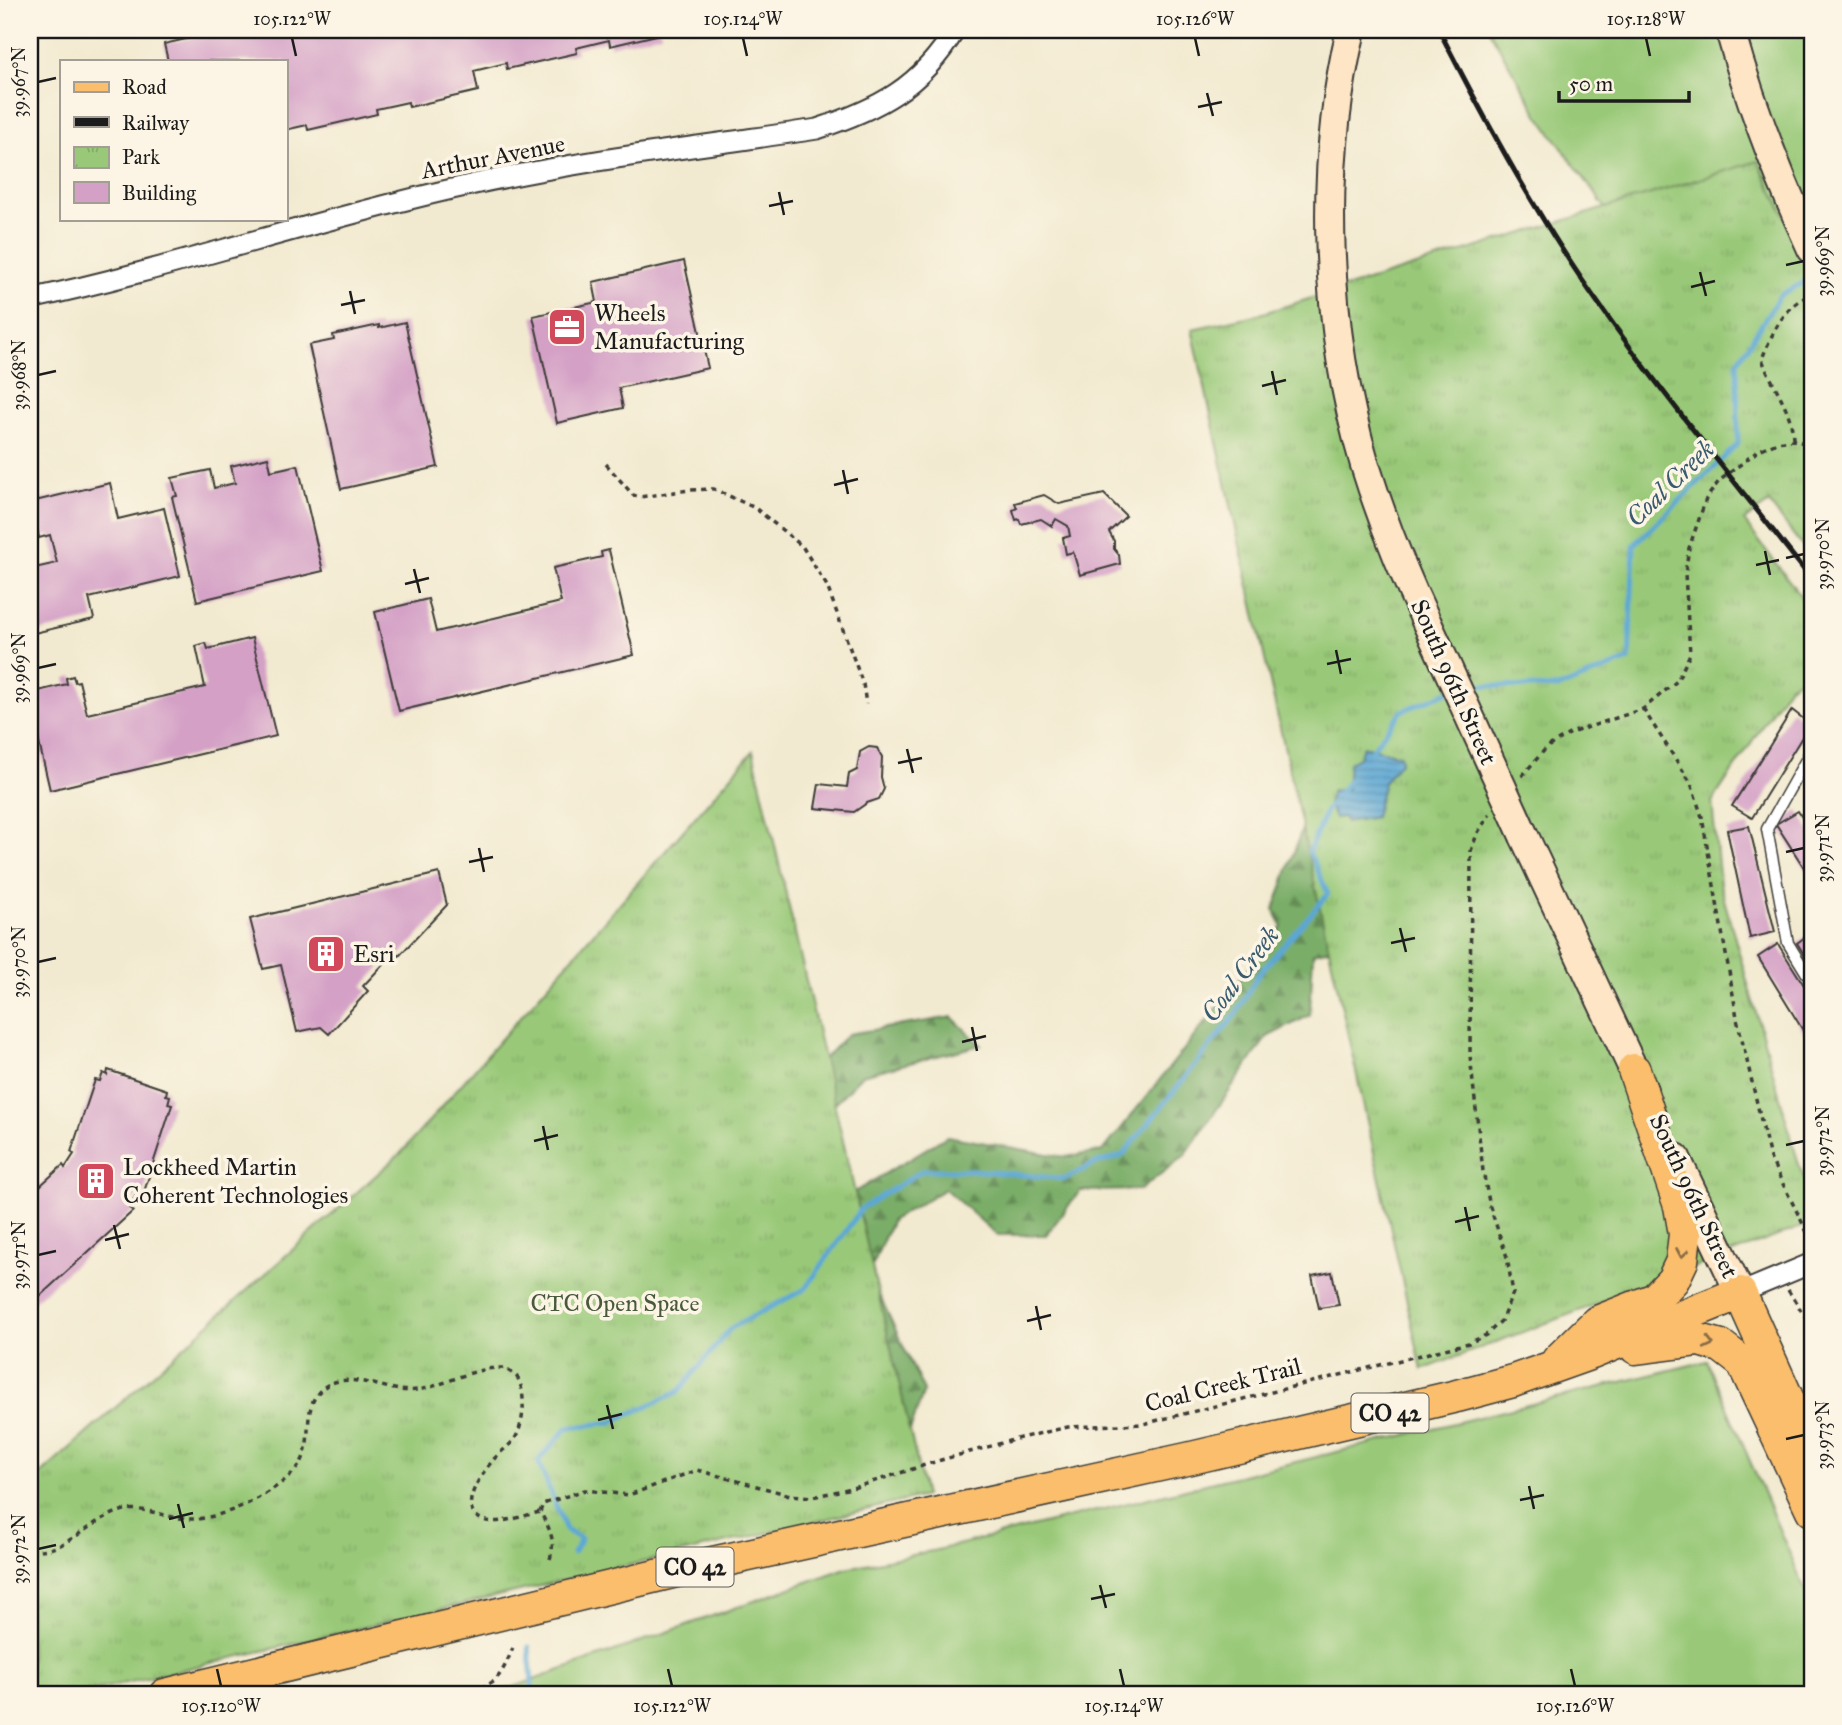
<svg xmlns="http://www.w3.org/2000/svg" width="1842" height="1725" viewBox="0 0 1842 1725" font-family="'IM FELL Great Primer',serif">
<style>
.grass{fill:#99c978;stroke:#5a724a;stroke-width:2}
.forest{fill:url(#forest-firs);stroke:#4b6442;stroke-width:2}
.park{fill:url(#park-tufts);stroke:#5a724a;stroke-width:2}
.water{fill:url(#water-rules);stroke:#3c6278;stroke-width:2}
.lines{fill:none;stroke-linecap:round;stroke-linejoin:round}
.stream{stroke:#5ca7d4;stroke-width:5}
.building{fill:#d4a0c6}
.service-casing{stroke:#3c3b37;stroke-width:13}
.minor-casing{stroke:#3c3b37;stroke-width:23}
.secondary-casing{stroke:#3c3b37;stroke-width:32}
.primary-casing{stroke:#3c3b37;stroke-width:35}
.path{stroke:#3c3b37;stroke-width:3.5;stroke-dasharray:5 5;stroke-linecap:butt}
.service{stroke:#fff;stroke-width:10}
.minor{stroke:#fff;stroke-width:19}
.secondary{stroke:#fde5c5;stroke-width:28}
.primary{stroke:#fabe6d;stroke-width:32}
.rail{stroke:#1c1c1c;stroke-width:5}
.secondary-bridge-casing{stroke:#3c3b37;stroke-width:32;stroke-linecap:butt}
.secondary-bridge{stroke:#fde5c5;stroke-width:28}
.oneway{stroke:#8b6d44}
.ticks{fill:none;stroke:#1c1c1c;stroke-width:2.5}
.labels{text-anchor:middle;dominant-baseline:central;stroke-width:7;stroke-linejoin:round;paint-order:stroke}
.shield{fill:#fcf5e5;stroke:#5f5d58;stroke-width:2}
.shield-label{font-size:23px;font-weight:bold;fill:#1c1c1c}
.street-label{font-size:24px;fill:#1c1c1c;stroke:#fcf5e5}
.poi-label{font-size:24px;fill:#1c1c1c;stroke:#fcf5e5;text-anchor:start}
.park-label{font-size:24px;fill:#48593c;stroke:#fcf5e5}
.water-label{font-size:26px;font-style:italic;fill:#395b6f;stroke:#fcf5e5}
.neatline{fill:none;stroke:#1c1c1c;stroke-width:2.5}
.ticks-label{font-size:18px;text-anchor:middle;fill:#1c1c1c}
</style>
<defs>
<pattern id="forest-firs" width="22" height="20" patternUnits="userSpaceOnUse" patternTransform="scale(1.75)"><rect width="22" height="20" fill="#7aad68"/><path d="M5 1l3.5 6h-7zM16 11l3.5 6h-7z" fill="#638c55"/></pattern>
<pattern id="park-tufts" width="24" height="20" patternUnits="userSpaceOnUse" patternTransform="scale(1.75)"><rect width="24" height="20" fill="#99c978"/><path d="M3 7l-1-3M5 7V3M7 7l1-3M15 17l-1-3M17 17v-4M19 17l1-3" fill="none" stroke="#83ac67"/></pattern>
<pattern id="water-rules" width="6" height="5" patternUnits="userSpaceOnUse" patternTransform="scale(1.75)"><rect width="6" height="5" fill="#5ca7d4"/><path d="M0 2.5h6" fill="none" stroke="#4b87ab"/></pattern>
</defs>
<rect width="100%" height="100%" fill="#fcf5e5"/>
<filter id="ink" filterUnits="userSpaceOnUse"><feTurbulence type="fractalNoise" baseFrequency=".0143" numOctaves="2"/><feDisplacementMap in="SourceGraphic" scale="14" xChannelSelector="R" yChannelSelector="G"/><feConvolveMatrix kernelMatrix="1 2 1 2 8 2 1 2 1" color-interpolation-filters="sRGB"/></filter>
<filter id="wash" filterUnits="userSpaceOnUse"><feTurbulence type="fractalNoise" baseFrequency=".00686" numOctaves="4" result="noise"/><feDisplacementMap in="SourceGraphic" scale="28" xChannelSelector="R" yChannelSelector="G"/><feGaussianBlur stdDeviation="1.57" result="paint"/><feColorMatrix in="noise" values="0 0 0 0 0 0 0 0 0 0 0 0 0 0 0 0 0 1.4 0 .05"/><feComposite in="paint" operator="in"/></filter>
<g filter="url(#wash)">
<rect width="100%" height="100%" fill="#f2ead0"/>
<g class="grass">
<polygon points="1489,30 1812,30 1812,223 1672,300 1539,116"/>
<polygon points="1707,1361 1812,1606 1812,1695 483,1695 511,1688 846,1568 937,1550"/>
</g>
<polygon class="forest" points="1307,814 1359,942 1313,953 1310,1015 1267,1037 1185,1155 1140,1190 1080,1191 1046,1235 997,1235 945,1189 892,1220 869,1273 924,1391 902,1453 676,1210 848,1034 952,1017 981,1045 862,1075 782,1159 851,1194 947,1136 1065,1157 1103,1151 1282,926 1274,910"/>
<g class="park">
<polygon points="1758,161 1812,271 1812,559 1769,503 1744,521 1812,611 1812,670 1788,687 1712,802 1720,885 1799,1165 1812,1197 1812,1223 1422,1370 1192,329 1260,314"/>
<polygon points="753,751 925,1496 74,1695 30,1695 30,1484 402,1152"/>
</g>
<polygon class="water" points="1363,746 1400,755 1401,761 1384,782 1375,817 1346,822 1343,817 1335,818 1328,804 1332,791 1347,789 1349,763 1359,758"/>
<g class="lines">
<g class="stream">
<polyline points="1466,685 1558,688 1629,660 1634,545 1738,444 1737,363 1780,295 1812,278"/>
<polyline points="1369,753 1402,711 1450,691"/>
<polyline points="1338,795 1351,778"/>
<polyline points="573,1553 581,1539 566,1530 538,1461 567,1428 612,1422 678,1392 731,1328 805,1289 862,1208 923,1170 972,1170 1065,1179 1096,1163 1122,1156 1236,1014 1258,975 1328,894 1309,851 1326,811 1332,803"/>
<polyline points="529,1647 533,1695"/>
</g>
</g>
<g id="blocks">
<g class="building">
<polygon points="226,30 660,30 661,34 610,46 609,40 576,48 577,53 507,69 506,63 474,71 478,91 409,107 408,102 376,109 377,114 308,130 307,125 285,130 285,61 168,61 164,44"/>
<polygon points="684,261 708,368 619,388 623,408 557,423 533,316 597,302 593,282"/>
<polygon points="405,322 438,467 341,489 309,345 334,340 333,335 379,325 379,328"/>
<polygon points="268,457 271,471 298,465 323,571 197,601 172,497 177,496 172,478 210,470 214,488 235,483 231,466"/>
<polygon points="110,483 118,519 164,508 180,576 89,598 94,619 30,634 30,604 33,603 30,591 30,569 57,563 50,535 39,538 31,502"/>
<polygon points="1104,494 1126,516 1109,532 1114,541 1114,549 1119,555 1120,564 1080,575 1073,552 1066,554 1063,538 1070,536 1068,526 1056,519 1052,526 1041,519 1021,524 1019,519 1016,520 1013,510 1017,508 1015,503 1044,495 1059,504"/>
<polygon points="609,550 634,655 399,711 375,612 428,599 436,632 561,602 553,568 602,557 601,552"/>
<polygon points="252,638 276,736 50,790 30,704 30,693 67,684 66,678 73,676 75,682 79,681 87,714 205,687 196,646 206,643 208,649"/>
<polygon points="1792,710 1810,724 1752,818 1732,806"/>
<polygon points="869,747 877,748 882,757 881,777 884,789 879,799 867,803 854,812 815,808 819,784 847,787 849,774 857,770 860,752"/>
<polygon points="1798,811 1812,833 1812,880 1776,824"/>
<polygon points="1749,826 1775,932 1750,938 1727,830"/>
<polygon points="439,873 447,905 399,956 395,952 363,986 368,991 329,1034 321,1027 297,1032 281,965 263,969 250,919"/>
<polygon points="1812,932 1812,967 1797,943"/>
<polygon points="1778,944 1812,998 1812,1045 1758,957"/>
<polygon points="108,1070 167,1090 166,1095 170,1096 168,1104 172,1105 142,1198 136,1195 129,1208 133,1211 30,1305 30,1195 63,1165 65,1168 74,1154 71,1152 95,1080 100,1081 103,1073 107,1075"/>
<polygon points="1332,1272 1339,1305 1319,1308 1312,1276"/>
</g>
</g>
</g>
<g filter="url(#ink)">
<use href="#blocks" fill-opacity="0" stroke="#3c3b37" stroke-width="2"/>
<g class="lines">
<defs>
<polyline id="service" points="1812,749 1767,829 1788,943 1812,982"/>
<g id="minor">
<path d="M30,299c145,-31 286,-80 431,-112 117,-27 237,-40 356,-58 61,-20 104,-42 138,-99"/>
<polyline points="1740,1293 1812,1263"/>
</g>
<g id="secondary">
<path d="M1351,30c-33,138 -26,300 14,435 17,55 38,107 62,158"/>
<path d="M1730,30c21,76 49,148 82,219"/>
<polyline points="1524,836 1643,1090"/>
<polyline points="1676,1158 1740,1293"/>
</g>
<g id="primary">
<polyline points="1636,1348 1699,1340 1721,1346 1743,1363 1812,1510"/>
<polyline points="1558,1360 1597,1322 1655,1299 1673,1280 1682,1261 1685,1234 1680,1206 1634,1070"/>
<polyline points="165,1695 685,1569 1187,1459 1457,1396 1513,1381 1592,1353 1740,1293 1812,1453"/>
</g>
</defs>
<use href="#service" class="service-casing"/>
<use href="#minor" class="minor-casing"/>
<use href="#secondary" class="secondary-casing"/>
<use href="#primary" class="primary-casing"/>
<g class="path">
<path d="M1793,439c-1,-31 -21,-53 -31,-80 9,-24 24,-57 50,-64"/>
<polyline points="606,464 633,495 640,497 689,490 714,489 755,508 802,546 827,586 863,684 866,704"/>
<polyline points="1643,709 1691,783 1702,817 1738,1023 1770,1158 1812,1242"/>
<polyline points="1522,776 1547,747 1571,733 1643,709 1677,681 1690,654 1685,574 1689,548 1706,499 1719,481 1759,450 1777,442 1793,440 1812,445"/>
<polyline points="1788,1290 1804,1315 1812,1319"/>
<path d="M30,1551c8,-1 18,-1 26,-4 23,-10 41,-29 65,-36 23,-6 46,8 69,8 32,1 87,-26 108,-52 18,-22 1,-60 25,-79 21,-17 55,-1 77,2 29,4 55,-15 83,-20 6,-2 14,-2 21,-2 3,2 10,6 13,9 10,16 7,49 -3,63 -6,7 -14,12 -20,19 -12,14 -42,54 -7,62 15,3 38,-6 53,-9"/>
<path d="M550,1559c6,-19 0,-30 -10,-47l3,-8 42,-14 44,5 68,-25 93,25 22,2 44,-10 85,-27 79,-22 48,-11 75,-3 326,-81 17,-8 15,-14 12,-28 -6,-36 -17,-50 -7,-36 -13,-115 1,-205 6,-17 13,-20"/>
<path d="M451,1695c42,-10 45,-7 62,-47"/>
</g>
<use href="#service" class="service"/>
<use href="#minor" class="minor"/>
<use href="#secondary" class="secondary"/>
<use href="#primary" class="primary"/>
<path class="rail" d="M1439,30c49,96 101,192 164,280 66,93 139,180 209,270"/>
<defs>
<polyline id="secondary-bridge" points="1427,623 1524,836"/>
</defs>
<use href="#secondary-bridge" class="secondary-bridge-casing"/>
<use href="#secondary-bridge" class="secondary-bridge"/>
</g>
<defs><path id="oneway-chevron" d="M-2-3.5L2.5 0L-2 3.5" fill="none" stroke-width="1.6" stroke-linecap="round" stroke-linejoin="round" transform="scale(1.75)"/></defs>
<g class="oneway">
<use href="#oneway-chevron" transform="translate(1682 1253) rotate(100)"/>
<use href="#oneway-chevron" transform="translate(1709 1343) rotate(13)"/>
</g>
</g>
<path class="ticks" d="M292,38l4,18M743,38l4,18M1195,38l4,18M1646,38l4,18M38,82l18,-4M1207,93l6,23M1198,107l24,-5M779,192l5,23M769,206l24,-5M1786,265l18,-4M1700,272l6,24M1691,287l24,-6M350,291l5,23M341,305l24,-5M1272,371l5,24M38,375l18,-4M1262,386l24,-6M843,470l5,24M834,485l24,-6M1765,551l5,24M1786,558l18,-4M1756,565l23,-5M414,569l6,24M405,584l24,-6M1336,650l5,24M1327,664l24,-5M38,668l18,-4M907,749l6,24M898,763l24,-5M479,848l5,24M1786,852l18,-4M469,862l24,-5M1400,928l6,24M1391,943l24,-5M38,962l18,-4M972,1027l5,24M962,1042l24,-6M543,1126l5,24M534,1141l24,-6M1786,1145l18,-4M1465,1207l5,24M1455,1222l24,-6M114,1225l6,24M105,1240l24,-6M38,1255l18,-4M1036,1306l5,24M1027,1321l24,-6M607,1405l6,24M598,1420l24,-6M1786,1439l18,-4M1529,1486l5,23M1520,1500l24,-5M178,1504l6,24M169,1519l24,-6M38,1549l18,-4M1100,1585l6,23M1091,1599l24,-5M217,1669l4,17M668,1669l4,17M1120,1669l4,17M1571,1669l4,17"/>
<defs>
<symbol id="office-square" viewBox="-11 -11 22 22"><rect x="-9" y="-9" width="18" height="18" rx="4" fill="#d1495b" stroke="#fcf5e5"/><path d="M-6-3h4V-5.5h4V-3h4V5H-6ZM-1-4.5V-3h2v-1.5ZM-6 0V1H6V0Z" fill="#fff"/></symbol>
<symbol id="building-square" viewBox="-11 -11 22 22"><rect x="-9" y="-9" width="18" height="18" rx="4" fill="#d1495b" stroke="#fcf5e5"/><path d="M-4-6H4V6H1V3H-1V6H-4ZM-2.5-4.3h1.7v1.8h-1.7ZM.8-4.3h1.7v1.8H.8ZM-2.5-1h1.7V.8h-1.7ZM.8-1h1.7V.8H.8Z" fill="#fff"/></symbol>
</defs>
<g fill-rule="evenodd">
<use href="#office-square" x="545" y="305" width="44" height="44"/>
<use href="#building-square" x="304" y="932" width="44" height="44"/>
<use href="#building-square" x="74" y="1159" width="44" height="44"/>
</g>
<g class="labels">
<g class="shield">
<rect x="1351.5" y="1393.5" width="77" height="39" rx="5"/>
<rect x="656.5" y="1547.5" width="77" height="39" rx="5"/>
</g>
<g class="shield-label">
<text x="1390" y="1413">CO 42</text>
<text x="695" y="1567">CO 42</text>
</g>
<g class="street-label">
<text transform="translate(493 157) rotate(-11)">Arthur Avenue</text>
<text transform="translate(1454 682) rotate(66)">South 96th Street</text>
<text transform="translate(1694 1196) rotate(65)">South 96th Street</text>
<text transform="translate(1223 1385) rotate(-14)">Coal Creek Trail</text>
</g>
<g class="poi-label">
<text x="594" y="313">Wheels<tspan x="594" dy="28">Manufacturing</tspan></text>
<text x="353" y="954">Esri</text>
<text x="123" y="1167">Lockheed Martin<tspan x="123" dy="28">Coherent Technologies</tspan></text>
</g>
<g class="park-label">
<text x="615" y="1303">CTC Open Space</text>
</g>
<g class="water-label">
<text transform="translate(1670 483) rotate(-44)">Coal Creek</text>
<text transform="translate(1240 974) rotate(-53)">Coal Creek</text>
</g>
</g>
<rect width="1842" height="1725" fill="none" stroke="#fcf5e5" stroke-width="77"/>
<rect x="60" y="60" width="228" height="161" fill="#fcf5e5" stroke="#a29e95" stroke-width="2"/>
<rect x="74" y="82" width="35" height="10" fill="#fabe6d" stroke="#a29e95" stroke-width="2"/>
<text x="122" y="94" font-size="21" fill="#1c1c1c">Road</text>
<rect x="74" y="117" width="35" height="10" fill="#1c1c1c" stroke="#a29e95" stroke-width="2"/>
<text x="122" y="130" font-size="21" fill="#1c1c1c">Railway</text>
<rect x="74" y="147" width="35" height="21" fill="url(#park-tufts)" stroke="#a29e95" stroke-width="2"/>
<text x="122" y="164" font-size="21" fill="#1c1c1c">Park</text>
<rect x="74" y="182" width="35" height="21" fill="#d4a0c6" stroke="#a29e95" stroke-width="2"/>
<text x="122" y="200" font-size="21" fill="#1c1c1c">Building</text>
<path d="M1559 91v10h130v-10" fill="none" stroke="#1c1c1c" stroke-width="3.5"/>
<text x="1569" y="91" font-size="21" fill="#1c1c1c" stroke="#fcf5e5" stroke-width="5" paint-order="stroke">50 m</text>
<rect x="38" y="38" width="1766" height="1648" class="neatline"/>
<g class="ticks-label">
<text x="292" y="25">105.122°W</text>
<text x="743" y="25">105.124°W</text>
<text x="1195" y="25">105.126°W</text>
<text x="1646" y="25">105.128°W</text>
<text transform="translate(19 82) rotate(-90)" y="6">39.967°N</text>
<text transform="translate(1823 261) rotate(-90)" y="6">39.969°N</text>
<text transform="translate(19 375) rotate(-90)" y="6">39.968°N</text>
<text transform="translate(1823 554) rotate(-90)" y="6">39.970°N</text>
<text transform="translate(19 668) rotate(-90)" y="6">39.969°N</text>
<text transform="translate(1823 848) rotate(-90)" y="6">39.971°N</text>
<text transform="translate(19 962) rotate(-90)" y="6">39.970°N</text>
<text transform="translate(1823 1141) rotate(-90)" y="6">39.972°N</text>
<text transform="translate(19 1255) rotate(-90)" y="6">39.971°N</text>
<text transform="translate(1823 1435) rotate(-90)" y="6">39.973°N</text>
<text transform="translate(19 1549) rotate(-90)" y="6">39.972°N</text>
<text x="221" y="1712">105.120°W</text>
<text x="672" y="1712">105.122°W</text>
<text x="1124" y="1712">105.124°W</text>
<text x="1575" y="1712">105.126°W</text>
</g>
</svg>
